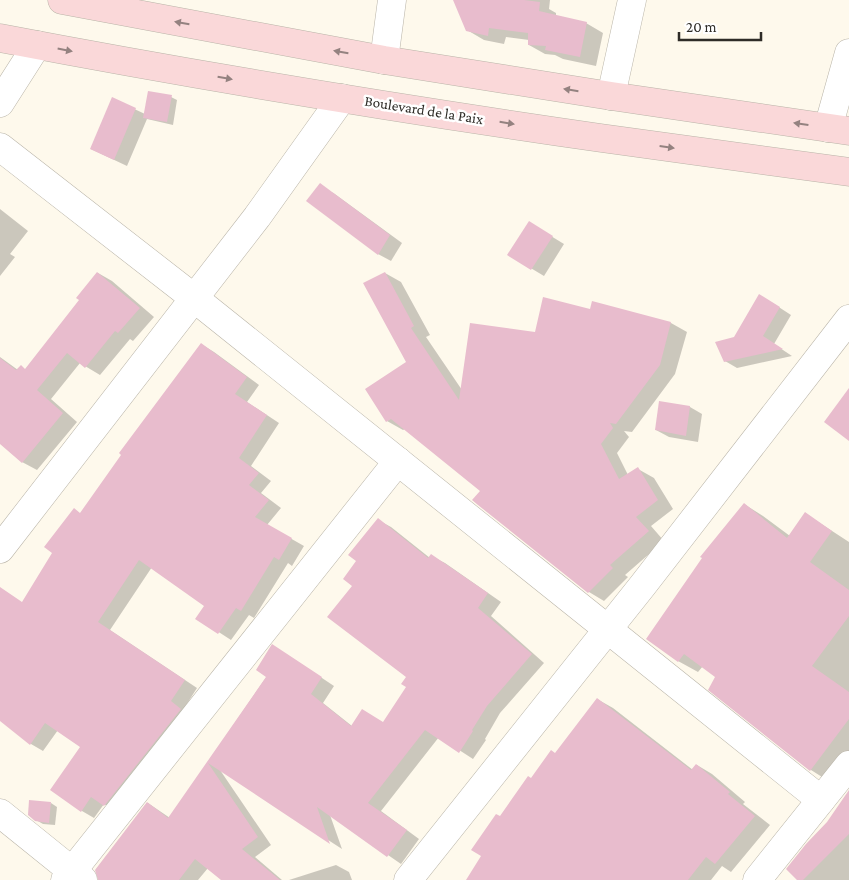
<svg xmlns="http://www.w3.org/2000/svg" width="849" height="880" viewBox="0 0 849 880" font-family="'Crimson Pro',serif">
<style>
.shadow{fill:#0003}
.building{fill:#e8bccd}
.lines{fill:none;stroke-linecap:round;stroke-linejoin:round}
.street-casing{stroke:#b9b4a8;stroke-width:29}
.secondary-casing{stroke:#b9b4a8;stroke-width:29}
.street{stroke:#fff;stroke-width:28}
.secondary{stroke:#fad8d9;stroke-width:28}
.oneway{fill:#948280}
.labels{text-anchor:middle;dominant-baseline:central;stroke-width:5;stroke-linejoin:round;paint-order:stroke}
.street-label{font-size:15px;fill:#2e2c27;stroke:#fff}
</style>
<rect width="100%" height="100%" fill="#fef9ec"/>
<g class="shadow">
<polygon points="459,0 550,0 549,9 556,13 556,16 586,23 603,33 596,66 563,59 555,55 545,54 529,45 529,40 506,37 504,44 484,40 467,30"/>
<polygon points="171,97 177,100 173,125 147,119 127,166 91,149 113,99 145,114"/>
<polygon points="332,192 402,243 391,261 378,254"/>
<polygon points="0,209 28,231 10,254 15,257 0,276"/>
<polygon points="541,230 564,244 544,276 509,255"/>
<polygon points="98,273 112,281 154,317 133,341 130,339 100,375 80,363 51,399 77,422 37,470 22,462 0,443 0,357 18,370 26,369 81,300"/>
<polygon points="385,273 401,282 430,335 426,337 462,390 536,333 591,311 593,303 671,323 687,332 675,374 632,432 624,431 629,437 617,453 628,475 638,469 654,478 673,509 651,526 664,541 625,575 628,577 604,601 589,592 474,500 482,491 405,429 403,430 387,421 408,363"/>
<polygon points="771,302 791,315 774,344 792,356 737,368 725,361 735,338"/>
<polygon points="201,344 214,352 259,385 247,402 279,423 251,466 271,481 261,493 281,508 267,525 304,546 292,566 288,563 254,618 249,615 231,640 197,618 206,606 152,567 110,630 197,688 183,710 193,717 117,812 104,804 94,818 82,811 82,747 58,730 43,751 31,744 0,720 0,597 23,603 81,514"/>
<polygon points="660,402 690,407 702,414 698,442 669,437 656,430"/>
<polygon points="744,504 763,516 790,536 806,514 849,542 849,756 830,782 811,770 710,689 717,677 703,666 698,672 678,661"/>
<polygon points="378,520 391,527 430,558 431,556 445,563 501,602 491,616 544,663 500,713 485,739 486,740 473,759 439,737 381,811 419,839 401,864 330,815 342,849 220,770 271,845 255,857 282,880 223,880 208,868 198,880 105,880 148,803 170,818 267,676 286,654 334,686 323,703 352,726 384,723 407,687 408,677 354,585 358,561"/>
<polygon points="597,699 613,708 693,770 697,765 712,774 745,802 743,804 770,825 731,872 722,866 711,880 467,880 483,856 500,818 531,780 556,754"/>
<polygon points="849,792 849,880 799,880 828,823"/>
<polygon points="51,803 57,807 55,825 43,824 36,820"/>
<polygon points="336,865 349,872 352,880 289,880"/>
</g>
<g class="building">
<polygon points="453,0 524,0 540,2 539,11 587,22 580,57 545,50 546,46 528,45 528,33 489,28 488,36 466,31"/>
<polygon points="148,91 172,95 167,122 143,118"/>
<polygon points="112,97 136,108 114,160 90,149"/>
<polygon points="320,183 390,235 378,255 306,201"/>
<polygon points="529,221 553,236 531,270 507,255"/>
<polygon points="97,272 140,308 118,333 115,331 85,368 67,353 37,390 63,413 22,463 0,444 0,358 16,370 21,365 25,369 79,300 76,298"/>
<polygon points="385,272 414,326 411,328 459,400 470,323 535,332 543,297 590,309 592,301 671,322 660,365 616,424 610,423 613,428 601,444 619,479 638,467 658,500 636,517 649,531 610,565 613,568 588,593 478,505 472,500 480,491 391,419 386,422 365,389 406,362 363,283"/>
<polygon points="759,294 780,307 763,336 783,349 724,362 715,342 734,337"/>
<polygon points="201,343 247,377 235,394 267,415 239,458 259,473 249,485 269,500 255,517 292,538 279,560 274,557 241,611 236,608 218,634 195,619 204,606 139,560 98,622 185,680 171,701 181,709 104,806 91,797 81,812 50,790 80,747 45,723 30,745 0,721 0,587 22,602 52,553 44,547 74,508 80,513 121,455 119,453"/>
<polygon points="849,388 849,441 824,422"/>
<polygon points="659,401 690,406 686,436 655,430"/>
<polygon points="744,503 787,538 805,512 832,531 810,562 849,590 849,616 812,666 849,692 849,719 810,771 708,690 715,677 684,654 678,662 646,639 702,558 700,557"/>
<polygon points="378,518 428,558 431,554 488,593 478,608 532,654 487,706 472,730 473,731 459,753 425,730 368,803 407,830 387,857 317,807 330,844 208,763 258,837 242,849 280,880 221,880 195,859 179,880 98,880 95,870 147,802 168,818 266,677 256,670 272,644 322,677 311,694 351,726 362,709 383,722 406,687 401,684 406,677 327,617 352,586 343,579 356,561 348,555"/>
<polygon points="597,698 691,770 696,764 730,792 728,794 755,816 715,864 706,857 688,880 466,880 481,856 471,850 496,814 500,816 528,776 531,778 551,750 555,753"/>
<polygon points="849,790 849,834 803,880 797,880 786,869 806,844 827,822"/>
<polygon points="29,800 51,802 49,823 35,821 28,815"/>
</g>
<g class="lines">
<defs>
<g id="street">
<polyline points="384,60 392,0"/>
<polyline points="611,96 632,0"/>
<polyline points="0,103 37,45"/>
<polyline points="828,128 849,53"/>
<polyline points="0,147 194,298 821,800"/>
<polyline points="0,549 257,217 342,98"/>
<polyline points="0,813 83,880"/>
<polyline points="65,880 398,461"/>
<polyline points="408,880 643,585 849,319"/>
<polyline points="757,880 849,765"/>
</g>
<g id="secondary">
<polyline points="62,0 384,60 611,96 849,131"/>
<path d="M0,38c199,38 400,71 601,100 82,12 165,22 248,34"/>
</g>
</defs>
<use href="#street" class="street-casing"/>
<use href="#secondary" class="secondary-casing"/>
<use href="#street" class="street"/>
<use href="#secondary" class="secondary"/>
</g>
<defs><path id="oneway-solid" d="M-6-.8H1V-3.2L6.5 0L1 3.2V.8H-6Z" transform="scale(1.25)"/></defs>
<g class="oneway">
<use href="#oneway-solid" transform="translate(182 23) rotate(-170)"/>
<use href="#oneway-solid" transform="translate(65 50) rotate(11)"/>
<use href="#oneway-solid" transform="translate(341 52) rotate(-170)"/>
<use href="#oneway-solid" transform="translate(225 78) rotate(10)"/>
<use href="#oneway-solid" transform="translate(571 90) rotate(-171)"/>
<use href="#oneway-solid" transform="translate(507 123) rotate(9)"/>
<use href="#oneway-solid" transform="translate(801 124) rotate(-172)"/>
<use href="#oneway-solid" transform="translate(667 147) rotate(8)"/>
</g>
<g class="labels">
<g class="street-label">
<text transform="translate(424 110) rotate(9)">Boulevard de la Paix</text>
</g>
</g>
<path d="M679 32v8h82v-8" fill="none" stroke="#2e2c27" stroke-width="2.5"/>
<text x="686" y="32" font-size="15" fill="#2e2c27" stroke="#ffffff" stroke-width="4" paint-order="stroke">20 m</text>
</svg>
